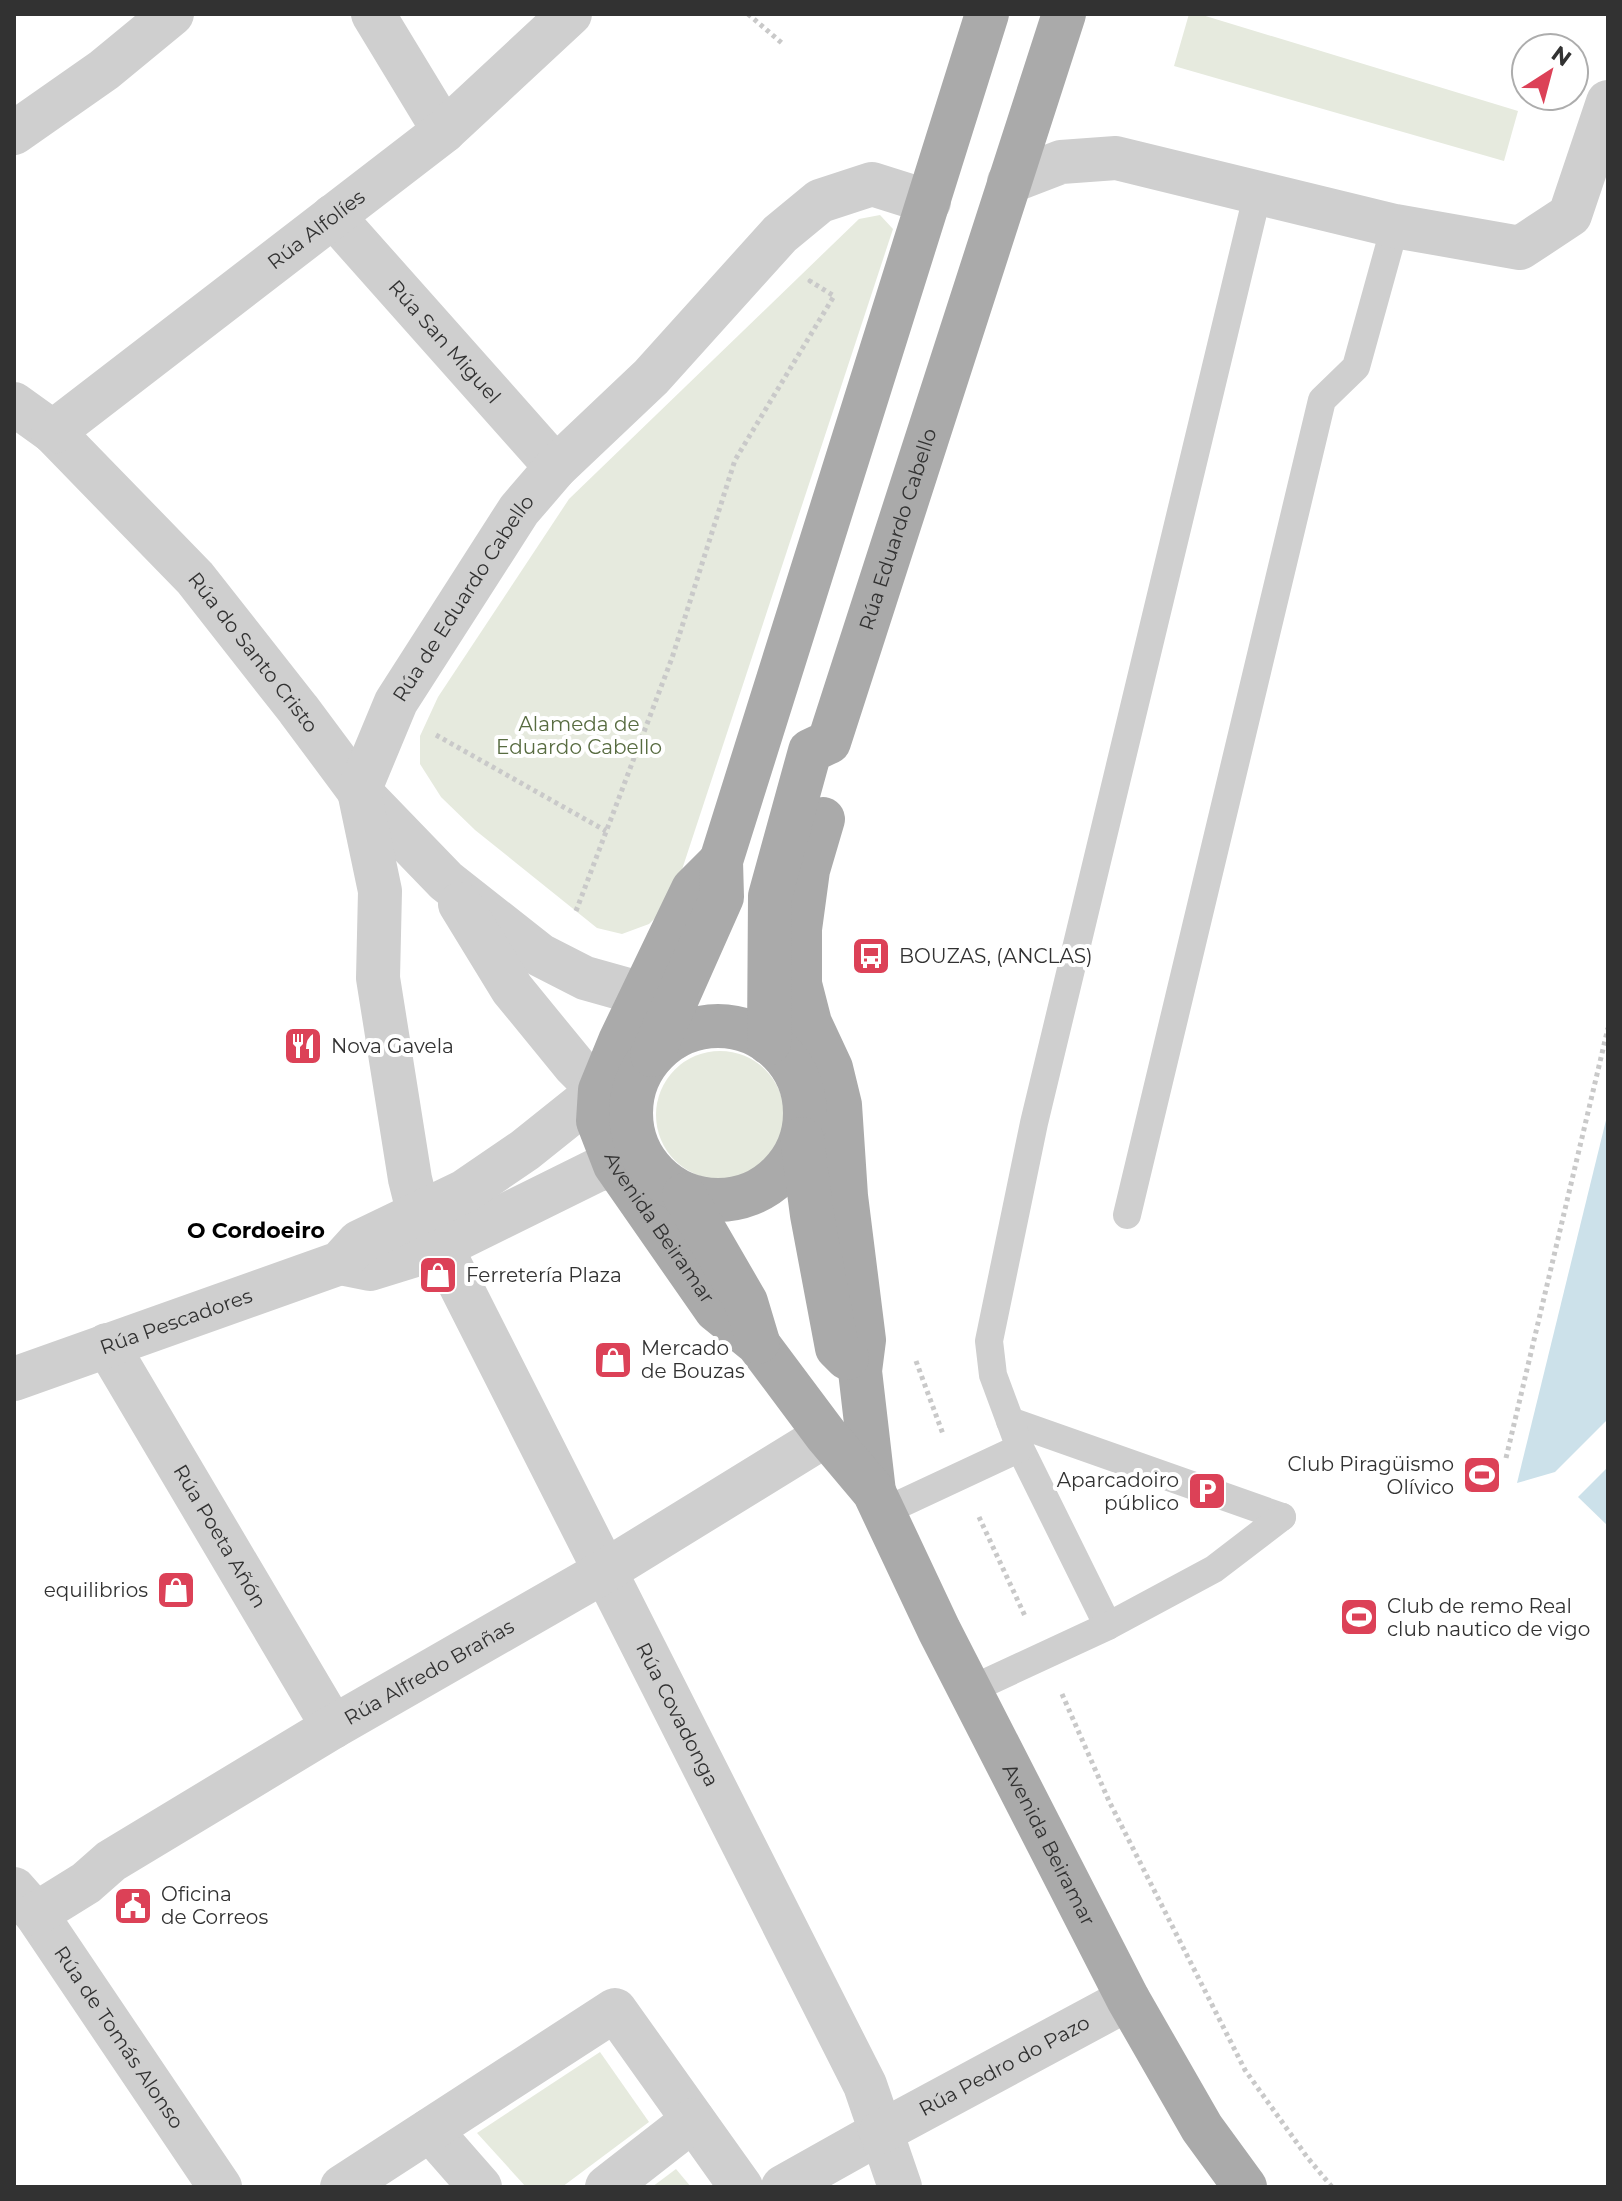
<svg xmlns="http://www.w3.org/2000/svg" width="1622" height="2201" viewBox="0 0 1622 2201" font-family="Montserrat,sans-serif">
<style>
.green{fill:#e6eade}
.water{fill:#cce1ea}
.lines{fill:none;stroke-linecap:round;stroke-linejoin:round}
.path{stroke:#c9c9c9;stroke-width:5;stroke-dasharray:4 4;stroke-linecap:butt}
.service{stroke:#cfcfcf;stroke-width:28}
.pedestrian{stroke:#cfcfcf;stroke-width:44}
.minor{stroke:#cfcfcf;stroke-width:44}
.primary{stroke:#aaa;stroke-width:44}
.labels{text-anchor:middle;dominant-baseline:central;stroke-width:8;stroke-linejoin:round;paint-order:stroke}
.street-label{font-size:20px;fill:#323232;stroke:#fff}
.park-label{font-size:20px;fill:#586c41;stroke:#fff}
.poi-label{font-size:20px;fill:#323232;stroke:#fff;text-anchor:start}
.neighbourhood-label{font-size:22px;font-weight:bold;fill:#000;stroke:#fff}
</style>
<rect width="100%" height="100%" fill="#fff"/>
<g class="green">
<polygon points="1189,14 1199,14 1518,111 1504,161 1174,66"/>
<polygon points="880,215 893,229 671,903 649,924 622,934 597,928 475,830 441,797 420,764 420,736 438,697 569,499 859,219"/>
<circle cx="720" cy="1115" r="64"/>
<polygon points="600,2052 649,2122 562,2187 526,2187 477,2133"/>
<polygon points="676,2169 691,2187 652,2187"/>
</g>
<g class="water">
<polygon points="1608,1112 1608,1419 1555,1472 1517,1483"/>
<polygon points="1608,1467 1608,1526 1578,1497"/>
</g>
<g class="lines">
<g class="path">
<polyline points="748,14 783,44"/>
<polyline points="436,735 606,831"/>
<polyline points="576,911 672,658 735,460 834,296 810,281 813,279"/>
<polyline points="916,1361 943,1434"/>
<polyline points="1506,1458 1608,1028"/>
<polyline points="979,1517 1025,1616"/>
<polyline points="1062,1694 1109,1801 1245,2070 1307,2157 1332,2187"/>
</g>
<g class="service">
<polyline points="1127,1215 1322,400 1356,367 1395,226"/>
<polyline points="1010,1421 1282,1517"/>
<polyline points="1020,1448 1108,1626"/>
<polyline points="883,1512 1020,1448 993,1375 989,1341 1034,1123 1258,192"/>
<polyline points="970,1690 1108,1626 1214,1569 1282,1517"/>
</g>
<g class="pedestrian">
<polyline points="373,14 444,131"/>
<polyline points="14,133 104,70 172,14"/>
<path id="s1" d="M333,216l223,251"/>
<path id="s2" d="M14,404l39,28 142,146 103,131 61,82"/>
<path id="s3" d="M53,432l391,-301 126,-117"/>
<polyline points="430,2130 480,2187"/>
<polyline points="342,2187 615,2010 741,2187"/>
<polyline points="607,2187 693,2120"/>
<polyline points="783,2187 881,2132"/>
</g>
<g class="minor">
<polyline points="1009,182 1061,162 1116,158 1395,226 1520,248 1570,215 1608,102"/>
<polyline points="359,791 446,881 540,955 585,978 642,994"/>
<polyline points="460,904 512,989 575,1066 630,1121"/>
<path id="s4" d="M419,1215l-9,-36 -32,-201 2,-87 -21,-100 37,-89 123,-192 37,-43 95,-90 129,-143 40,-33 52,-17 57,18"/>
<path id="s5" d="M441,1247l424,838 35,102"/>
<polyline points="340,1263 370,1269 441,1247 595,1171 615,1165 652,1172"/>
<path id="s6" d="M107,1345l226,382"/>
<path id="s7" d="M14,1379l326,-116 19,-21 106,-51 60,-41 75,-60"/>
<path id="s8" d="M14,1889l22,25 184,273"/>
<path id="s9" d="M36,1914l50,-31 25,-22 222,-134 272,-156 221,-136"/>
<path id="s10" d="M881,2132l247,-133"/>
</g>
<g class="primary">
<polyline points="823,819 808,870 800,929 800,984 810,1023 831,1068 840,1105 846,1196 864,1340 860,1371 874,1492"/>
<path id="s11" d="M721,861l-28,28 -73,152 -20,49 -2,31 17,44 101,145 42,34 68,91 48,57 65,138 189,369 74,129 43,59"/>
<circle cx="718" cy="1113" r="87"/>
<path id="s12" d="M769,1043l1,-147 40,-145 19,-9 235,-728"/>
<polyline points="652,1055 722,897 721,861 987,14"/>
<polyline points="802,1139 812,1215 837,1348 847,1358"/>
<polyline points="684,1195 746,1302 758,1342"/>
</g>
</g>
<defs>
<symbol id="bus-square" viewBox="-11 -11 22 22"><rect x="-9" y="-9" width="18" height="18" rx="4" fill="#dc4157" stroke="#fff"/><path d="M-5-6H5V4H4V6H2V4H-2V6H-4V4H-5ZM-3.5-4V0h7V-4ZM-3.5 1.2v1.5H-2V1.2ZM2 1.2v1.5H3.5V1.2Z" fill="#fff"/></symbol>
<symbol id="restaurant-square" viewBox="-11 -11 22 22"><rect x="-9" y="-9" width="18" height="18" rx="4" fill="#dc4157" stroke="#fff"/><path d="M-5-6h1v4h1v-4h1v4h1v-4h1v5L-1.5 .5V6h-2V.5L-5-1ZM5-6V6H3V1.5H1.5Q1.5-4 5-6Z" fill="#fff"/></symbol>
<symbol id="shop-square" viewBox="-11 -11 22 22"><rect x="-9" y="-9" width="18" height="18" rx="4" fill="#dc4157" stroke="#fff"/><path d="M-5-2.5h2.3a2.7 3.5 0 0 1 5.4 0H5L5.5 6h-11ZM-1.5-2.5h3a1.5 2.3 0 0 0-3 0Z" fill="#fff"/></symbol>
<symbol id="stadium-square" viewBox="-11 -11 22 22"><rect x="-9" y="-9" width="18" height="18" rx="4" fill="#dc4157" stroke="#fff"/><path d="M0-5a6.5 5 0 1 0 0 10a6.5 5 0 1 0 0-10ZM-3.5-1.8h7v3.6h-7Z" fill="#fff"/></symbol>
<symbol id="parking-square" viewBox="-11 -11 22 22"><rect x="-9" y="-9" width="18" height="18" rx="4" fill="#dc4157" stroke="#fff"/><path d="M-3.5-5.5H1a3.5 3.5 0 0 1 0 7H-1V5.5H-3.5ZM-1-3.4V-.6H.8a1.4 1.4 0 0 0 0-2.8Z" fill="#fff"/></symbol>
<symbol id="civic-square" viewBox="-11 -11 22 22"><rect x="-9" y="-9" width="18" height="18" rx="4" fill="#dc4157" stroke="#fff"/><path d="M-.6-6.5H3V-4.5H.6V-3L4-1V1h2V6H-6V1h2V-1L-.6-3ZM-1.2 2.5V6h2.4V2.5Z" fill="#fff"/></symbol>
</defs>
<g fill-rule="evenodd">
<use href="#bus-square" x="849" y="934" width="44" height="44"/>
<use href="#restaurant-square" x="281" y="1024" width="44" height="44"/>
<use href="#shop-square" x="416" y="1253" width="44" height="44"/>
<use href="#shop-square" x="591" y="1338" width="44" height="44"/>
<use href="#stadium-square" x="1460" y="1453" width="44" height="44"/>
<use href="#parking-square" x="1185" y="1469" width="44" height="44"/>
<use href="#shop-square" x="154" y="1568" width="44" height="44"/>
<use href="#stadium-square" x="1337" y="1595" width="44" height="44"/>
<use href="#civic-square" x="111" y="1884" width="44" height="44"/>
</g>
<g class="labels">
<g class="street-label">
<text stroke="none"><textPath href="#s3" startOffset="332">Rúa Alfolíes</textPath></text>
<text stroke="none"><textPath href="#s1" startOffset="168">Rúa San Miguel</textPath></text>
<text stroke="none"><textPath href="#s12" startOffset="542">Rúa Eduardo Cabello</textPath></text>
<text stroke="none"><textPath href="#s4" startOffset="650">Rúa de Eduardo Cabello</textPath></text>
<text stroke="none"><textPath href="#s2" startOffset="346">Rúa do Santo Cristo</textPath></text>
<text stroke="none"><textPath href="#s11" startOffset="416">Avenida Beiramar</textPath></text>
<text stroke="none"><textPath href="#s7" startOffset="172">Rúa Pescadores</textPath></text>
<text stroke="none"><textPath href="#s6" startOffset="222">Rúa Poeta Añón</textPath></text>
<text stroke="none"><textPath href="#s9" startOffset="462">Rúa Alfredo Brañas</textPath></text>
<text stroke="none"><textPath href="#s5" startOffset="524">Rúa Covadonga</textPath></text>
<text stroke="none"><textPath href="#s11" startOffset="1152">Avenida Beiramar</textPath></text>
<text stroke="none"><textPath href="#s8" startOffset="182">Rúa de Tomás Alonso</textPath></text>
<text stroke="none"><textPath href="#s10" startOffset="140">Rúa Pedro do Pazo</textPath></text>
</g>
<g class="park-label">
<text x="579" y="724">Alameda de<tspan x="579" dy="23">Eduardo Cabello</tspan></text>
</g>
<g class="poi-label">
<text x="899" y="956">BOUZAS, (ANCLAS)</text>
<text x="331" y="1046">Nova Gavela</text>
<text x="466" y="1275">Ferretería Plaza</text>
<text x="641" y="1348">Mercado<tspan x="641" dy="23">de Bouzas</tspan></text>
<text x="1454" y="1464" text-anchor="end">Club Piragüismo<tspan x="1454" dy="23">Olívico</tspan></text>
<text x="1179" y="1480" text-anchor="end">Aparcadoiro<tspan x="1179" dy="23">público</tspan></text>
<text x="148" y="1590" text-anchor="end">equilibrios</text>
<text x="1387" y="1606">Club de remo Real<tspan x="1387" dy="23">club nautico de vigo</tspan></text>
<text x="161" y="1894">Oficina<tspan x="161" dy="23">de Correos</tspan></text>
</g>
<g class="neighbourhood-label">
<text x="256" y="1230">O Cordoeiro</text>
</g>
</g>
<rect width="1622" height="2201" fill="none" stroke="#323232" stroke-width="32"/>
<g transform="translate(1550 72) rotate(36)"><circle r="38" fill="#ffffff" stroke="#adadad" stroke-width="2"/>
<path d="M0-6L14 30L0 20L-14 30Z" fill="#dc4157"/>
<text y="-12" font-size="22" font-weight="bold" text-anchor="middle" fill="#323232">N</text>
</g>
</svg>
